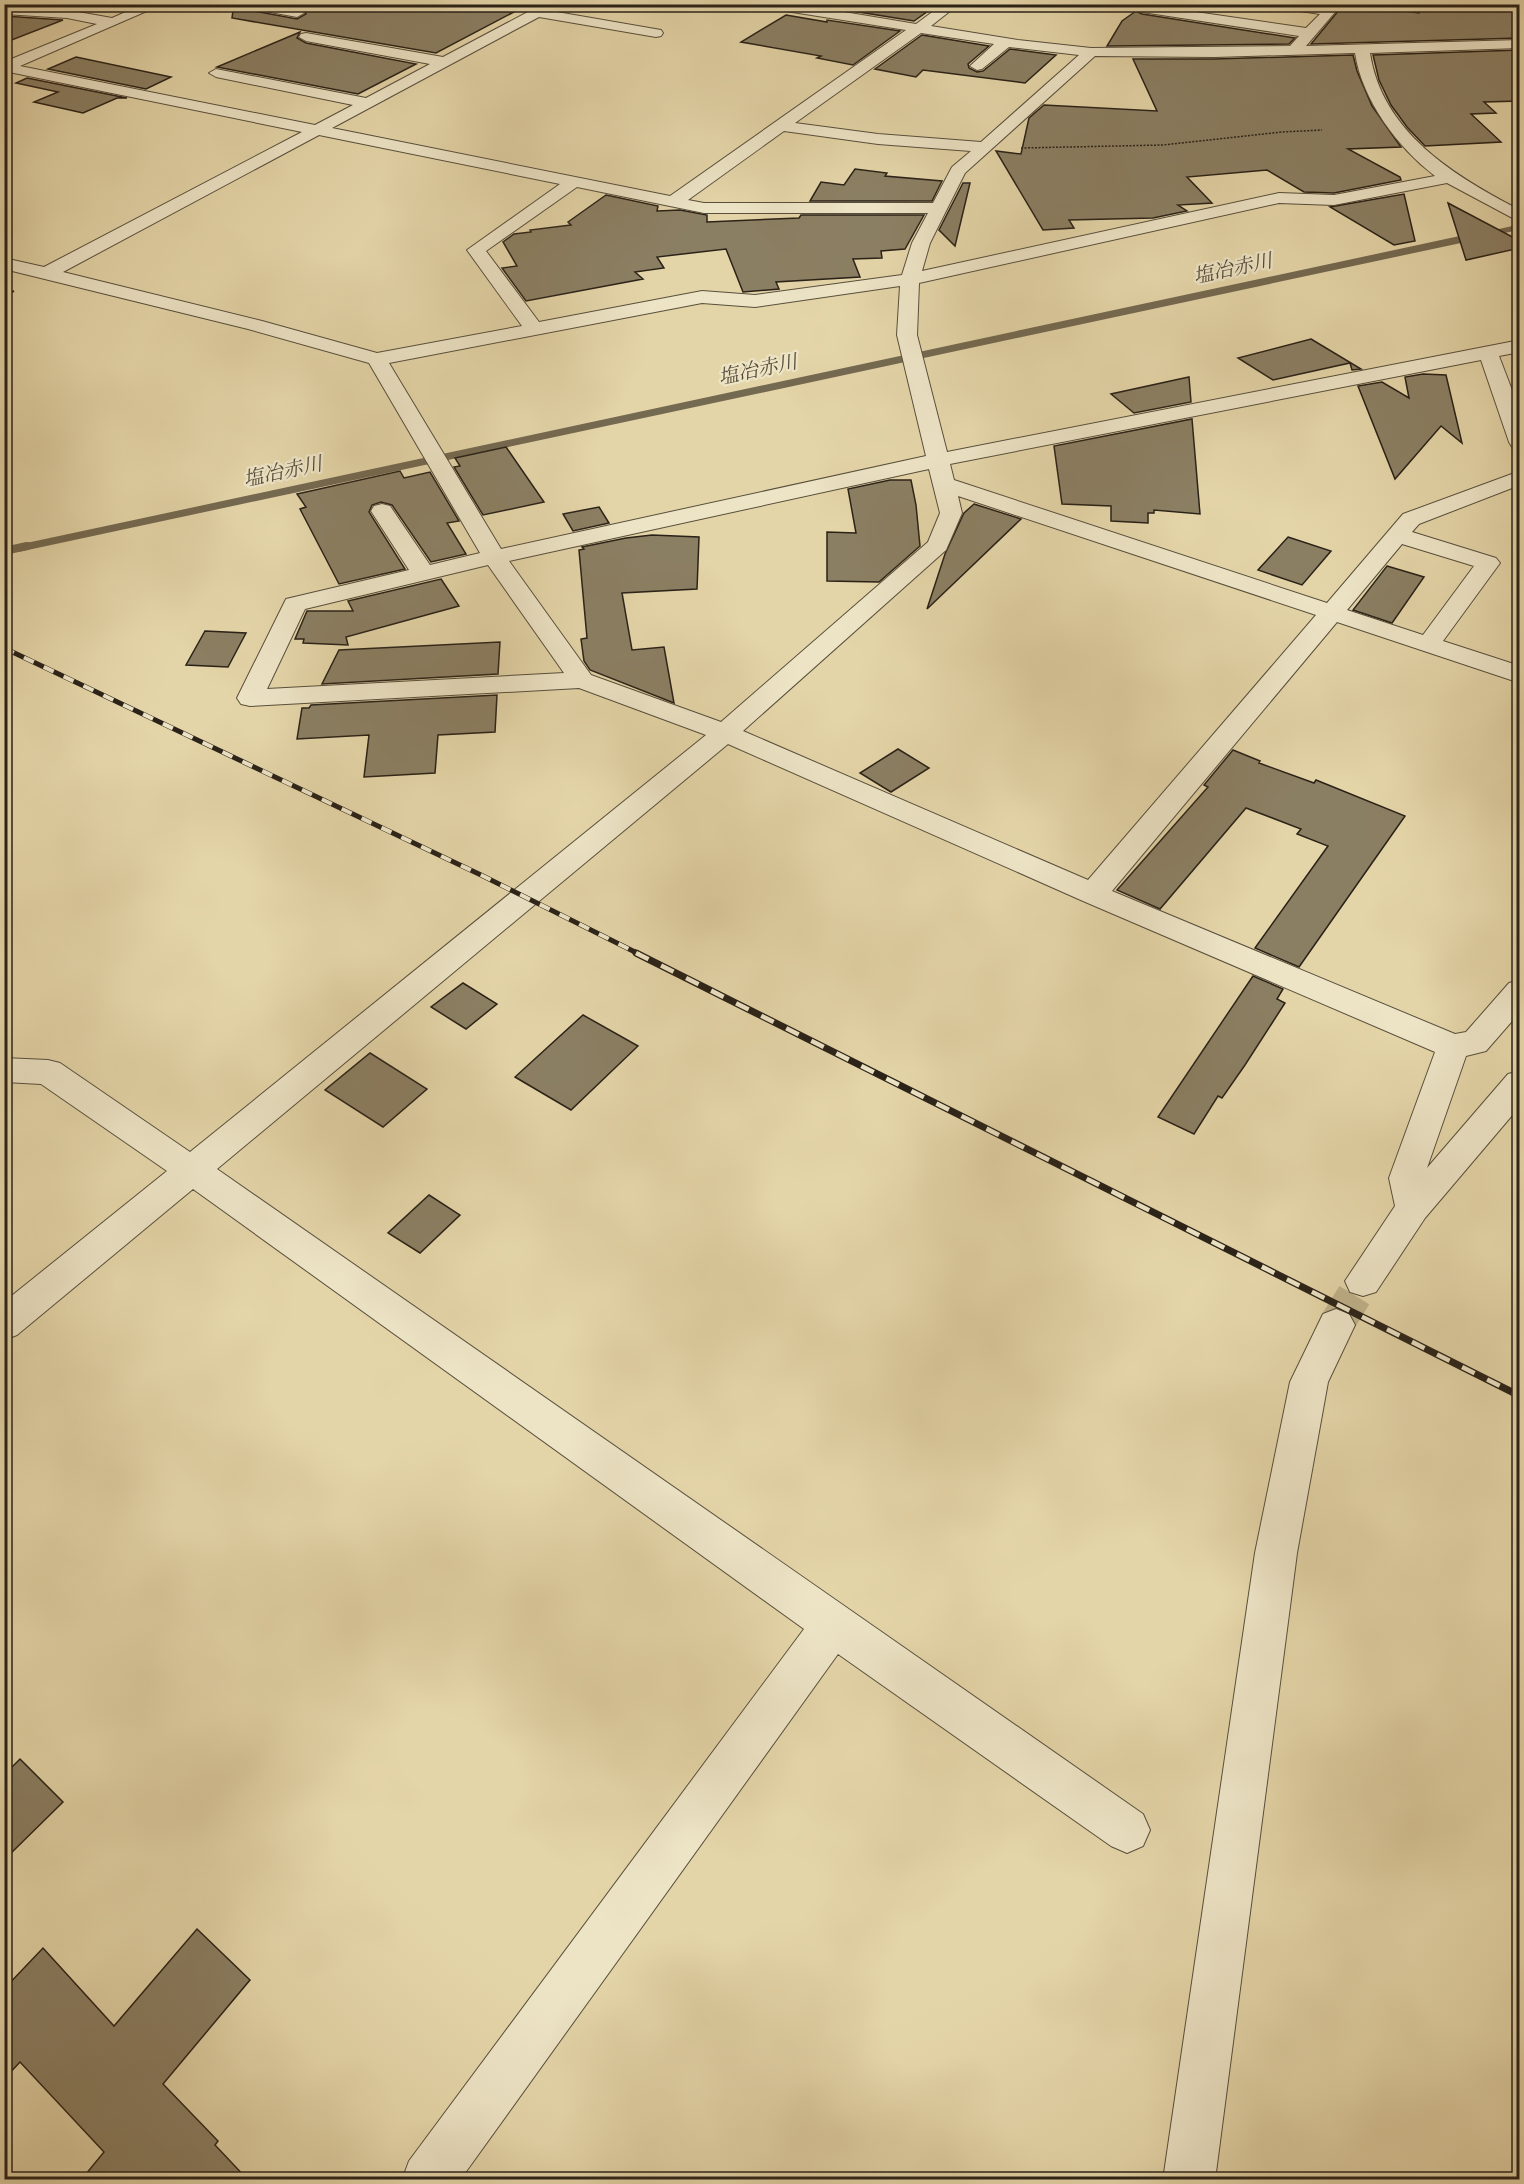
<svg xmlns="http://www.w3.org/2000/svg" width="1524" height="2184" viewBox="0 0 1524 2184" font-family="Vollkorn,'Noto Serif JP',serif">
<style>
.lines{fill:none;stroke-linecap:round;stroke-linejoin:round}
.stream-far2{stroke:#746951;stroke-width:5}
.stream-far1{stroke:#746951;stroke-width:7}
.stream{stroke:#746951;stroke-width:8}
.building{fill:#8b7f63;stroke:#2a2218;stroke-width:1.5}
.minor-tunnel{stroke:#bfb18b;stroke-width:35;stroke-dasharray:35 17;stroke-linecap:butt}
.minor-casing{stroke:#584f3c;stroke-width:2}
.path-far1{stroke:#2a2218;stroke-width:1.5;stroke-dasharray:2 1.5;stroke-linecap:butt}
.path{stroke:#2a2218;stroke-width:2;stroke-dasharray:3 1.5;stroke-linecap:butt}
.minor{fill:#ede4c6;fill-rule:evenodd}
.rail-far1-casing{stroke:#2a2218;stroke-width:5}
.rail-casing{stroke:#2a2218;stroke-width:7}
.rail-far1{stroke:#ede4c6;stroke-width:4;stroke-dasharray:11;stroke-linecap:butt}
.rail{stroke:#ede4c6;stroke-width:4.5;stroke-dasharray:14;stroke-linecap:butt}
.labels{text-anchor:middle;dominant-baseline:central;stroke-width:4.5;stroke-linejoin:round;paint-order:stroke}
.far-water-label{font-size:20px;font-style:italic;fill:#554b39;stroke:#ede4c6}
</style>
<rect width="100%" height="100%" fill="#e4d5a8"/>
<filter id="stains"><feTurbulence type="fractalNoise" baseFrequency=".00333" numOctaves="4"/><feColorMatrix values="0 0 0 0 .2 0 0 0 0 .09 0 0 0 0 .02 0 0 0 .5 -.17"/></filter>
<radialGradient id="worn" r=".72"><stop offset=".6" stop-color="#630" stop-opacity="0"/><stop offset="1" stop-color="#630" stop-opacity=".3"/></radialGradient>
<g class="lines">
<polyline class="stream-far2" points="1488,234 1520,227"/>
<polyline class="stream-far1" points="20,548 1472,237"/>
<polyline class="stream" points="4,551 27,546"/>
</g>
<g class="building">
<polygon points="16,4 97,4 98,6 86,11"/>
<polygon points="234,4 240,4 248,10 297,19 306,14 304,9 287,4 529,4 436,53 232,18"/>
<polygon points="828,4 938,4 914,21 828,7"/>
<polygon points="1344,4 1359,4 1419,13 1427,4 1520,4 1520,38 1311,44"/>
<polygon points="1136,11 1142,14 1295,38 1289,44 1107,46 1122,21"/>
<polygon points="786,15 827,22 827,20 900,31 853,65 817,58 821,56 741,42"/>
<polygon points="4,16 63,20 4,43"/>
<polygon points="300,32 297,38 306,43 416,64 358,94 217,67"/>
<polygon points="922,35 989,46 968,64 969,68 977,72 983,71 1010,49 1056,55 1025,83 923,70 916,77 875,69"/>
<polygon points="1520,50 1520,101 1484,102 1496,113 1471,114 1501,142 1425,146 1407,127 1391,105 1379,80 1373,55"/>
<polygon points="1353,55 1357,71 1372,106 1401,147 1348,149 1400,177 1401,180 1334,193 1304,192 1267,170 1187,177 1212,203 1178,205 1187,211 1153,218 1069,220 1074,228 1043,230 996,151 1021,154 1029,118 1044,105 1157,111 1133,59 1214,59"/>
<polygon points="76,57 171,77 146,89 48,69"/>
<polygon points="27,78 127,98 117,98 83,113 34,102 58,92 16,83"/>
<polygon points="855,169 887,173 885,176 942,181 932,201 810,201 821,182 844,185"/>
<polygon points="963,183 970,183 955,246 939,230"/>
<polygon points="1404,194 1415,241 1394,245 1330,207"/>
<polygon points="606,195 658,206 657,211 680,210 707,215 707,222 799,218 801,215 924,215 905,249 881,251 882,258 853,259 860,277 776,282 779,289 743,292 726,249 657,257 664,268 635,272 643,279 526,301 502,268 517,266 503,242 514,234 531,232 530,230 571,225 568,222"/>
<polygon points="1448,203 1520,241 1520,248 1466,260"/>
<polygon points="1311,339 1361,369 1352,370 1350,363 1273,380 1238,358"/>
<polygon points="1423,374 1446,375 1462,443 1441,426 1395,479 1358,386 1382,382 1409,398 1405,377"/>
<polygon points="1189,377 1191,402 1134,413 1111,394"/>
<polygon points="1192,419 1200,514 1154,510 1154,513 1148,513 1148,523 1111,521 1111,506 1062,504 1054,446"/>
<polygon points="506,447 544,502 483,515 454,467 460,466 455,458"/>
<polygon points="400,471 404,478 430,472 459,521 447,523 466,554 431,562 392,505 381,502 372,505 369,512 405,569 339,584 300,509 306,507 297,494"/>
<polygon points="890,480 911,480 916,505 920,546 879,582 827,581 827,532 856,533 848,489"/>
<polygon points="974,504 1021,519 927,609 945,554 964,513"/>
<polygon points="599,507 609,523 573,531 563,514"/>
<polygon points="652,535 699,537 697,589 622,593 632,650 664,647 674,703 590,670 584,661 581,639 587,638 579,550 584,549 582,547 626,538"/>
<polygon points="1288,537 1331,551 1302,585 1258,570"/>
<polygon points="1387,566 1424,577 1392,623 1353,610"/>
<polygon points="441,579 459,606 346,637 348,645 303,643 304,639 295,639 307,611 353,611 348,601"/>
<polygon points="205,631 246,633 228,667 186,665"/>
<polygon points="500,642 498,674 322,684 339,650"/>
<polygon points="497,695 495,732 438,735 435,773 364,777 369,735 297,739 302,708 309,708 311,705"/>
<polygon points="898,749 929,768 891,792 860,773"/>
<polygon points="1233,750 1260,761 1259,763 1314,783 1316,780 1405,816 1299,967 1255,948 1328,846 1297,834 1301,829 1246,808 1160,909 1117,890 1208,787 1204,785"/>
<polygon points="1253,976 1283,989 1277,999 1285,1003 1245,1065 1222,1098 1218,1096 1194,1134 1158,1117"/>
<polygon points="463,983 497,1004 466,1029 431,1007"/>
<polygon points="583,1015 638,1046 571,1110 515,1077"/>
<polygon points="370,1053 427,1089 383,1127 325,1090"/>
<polygon points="429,1195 460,1215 420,1253 388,1233"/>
<polygon points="20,1759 63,1802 4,1860 4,1775"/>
<polygon points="197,1929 250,1980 163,2084 218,2141 215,2145 248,2180 81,2180 104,2152 20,2062 4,2079 4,1989 43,1948 114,2026"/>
</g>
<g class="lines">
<polyline class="minor-tunnel" points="1336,1325 1363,1281"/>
<defs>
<g id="minor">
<path d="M144,4h19l-143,62 295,59 38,-20 -137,-28 -7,-4 7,-4 150,29 64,-34 -124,-23 -7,-4 2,-3 5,-1 137,24 100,-53h17l-9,7 110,19 2,3 -2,3 -5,1 -117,-20 -207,111 338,68 236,-166 -139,-22 -6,-4h35l120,20 27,-20h16l-28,22 87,14 73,8 199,-2 9,-10 -157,-24 -7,-4 5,-4 166,24 14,-14 -39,-6 -6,-4 51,2 16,-2 -36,42 214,-6v8l-150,5c12,79 84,123 150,157v12l-73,-39 -113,22 -55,-2 -360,80 -2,52 30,117 573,-112v12l-21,4 21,55v37l-8,-1 -3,-5 -28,-82 -531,104 4,16 373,123 76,-89 117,-43v14l-101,39 -7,8 84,26 4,5 -57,78 77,25v17l-183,-61 -225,269 343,143 11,-2 43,-49 11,-3v32l-34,39 -20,5 -39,112 81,-94 12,-3v35l-95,112 -49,74 -13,4 -13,-4 -5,-11 50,-75 -6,-28 46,-126 -352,-151 -355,-157 -511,425 926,645 7,16 -7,16 -16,7 -16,-7 -273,-192 -378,526h-58l7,-19 395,-532 -611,-440 -176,146 -13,5v-38l163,-131 -126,-87 -37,-2v-24l44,2 12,3 130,89 516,-417 -127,-47 -329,18 -9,-2 -4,-6 49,-99 123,-29 -38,-59 3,-5 8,-2 8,2 40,59 50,-12 -111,-190 -121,-34 -244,-60v-11l40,9 258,-135 -298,-61v-9l93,-38 -30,-6 -63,-4v-8l63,4 45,8zM921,33l73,11 -24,22 7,4 5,-1 27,-22 70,8 -98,87 -103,-8 -83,-11zM1355,53c7,47 43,95 80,123l-101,19 -55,-2 -357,78 8,-28 35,-70 130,-117 119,1zM784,131l94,13 93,7 -19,16 -19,36h-229l-16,-3zM319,135l241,49 -93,66 55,76 -145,27 -115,-32 -199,-49zM577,187l127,26h224l-16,30 -10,32 -147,20 -53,-4 -163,31 -53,-71zM900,286l-3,49 29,121 -425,93 -112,-186 313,-60 53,4zM929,469l11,44 -12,29 -207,180 -130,-47 -82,-114zM958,496l358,119 -228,265 -345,-149 203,-181 16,-37zM1402,544l72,22 -51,69 -76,-25zM488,565l76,108 -297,16 38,-80z"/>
<polygon points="242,4 273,4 302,10 304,13 297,17 248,8"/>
<polygon points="1336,1309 1349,1314 1355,1325 1328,1382 1297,1553 1215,2180 1163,2180 1255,1553 1290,1382 1323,1314"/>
</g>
</defs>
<use href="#minor" class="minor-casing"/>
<polyline class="path-far1" points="1021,148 1163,145 1282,132 1322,130"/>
<polyline class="path" points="4,296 14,291"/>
<use href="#minor" class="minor"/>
<defs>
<polyline id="rail-far1" points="4,648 481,875 639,954"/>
<polyline id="rail" points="636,953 1520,1396"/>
</defs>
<use href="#rail-far1" class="rail-far1-casing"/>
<use href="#rail" class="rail-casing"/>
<use href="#rail-far1" class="rail-far1"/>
<use href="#rail" class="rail"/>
</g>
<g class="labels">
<g class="far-water-label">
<text transform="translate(1233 270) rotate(-12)">塩冶赤川</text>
<text transform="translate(758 371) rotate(-12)">塩冶赤川</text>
<text transform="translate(283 473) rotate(-12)">塩冶赤川</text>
</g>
</g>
<rect width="1524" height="2184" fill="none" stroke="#e4d5a8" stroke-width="24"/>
<rect x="6" y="6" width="1512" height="2172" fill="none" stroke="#2a2218" stroke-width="3"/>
<rect x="12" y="12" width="1500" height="2160" fill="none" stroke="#2a2218" stroke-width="1.5"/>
<rect width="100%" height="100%" filter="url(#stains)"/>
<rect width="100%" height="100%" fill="url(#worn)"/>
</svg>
